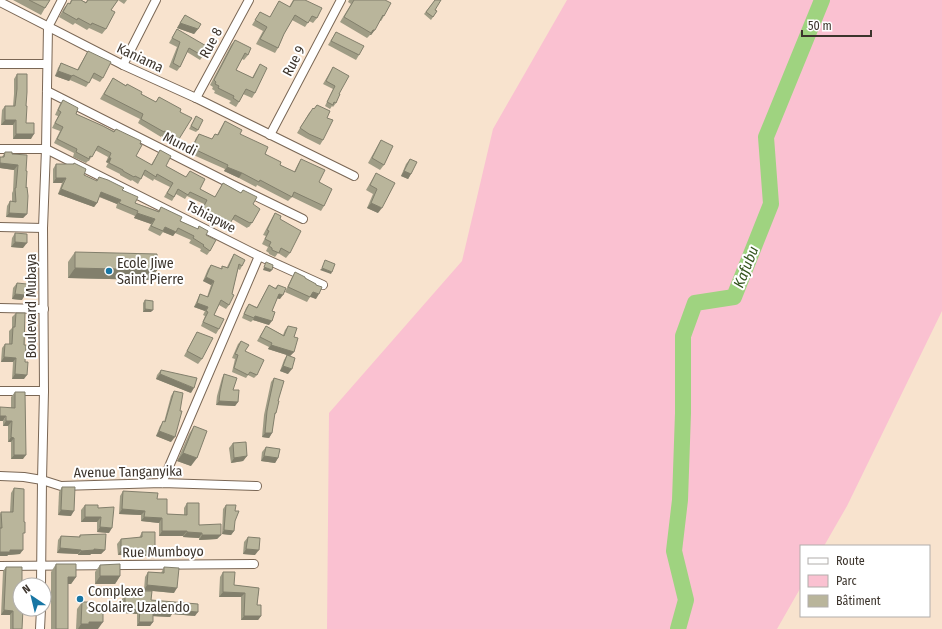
<svg xmlns="http://www.w3.org/2000/svg" width="942" height="629" viewBox="0 0 942 629" font-family="'Fira Sans Condensed',sans-serif">
<style>
.green{fill:#fac1d1}
.lines{fill:none;stroke-linecap:round;stroke-linejoin:round}
.river{stroke:#9fd380;stroke-width:16}
.street-casing{stroke:#7a6755;stroke-width:10}
.street{stroke:#fff;stroke-width:8}
.wall{fill:#9f9c85}
.shaded-wall{fill:#827f6c}
.building{fill:#b9b59b;stroke:#827f6c}
.poi-dot{fill:#1876a4;stroke:#fff;stroke-width:1.5}
.labels{text-anchor:middle;dominant-baseline:central;stroke-width:4;stroke-linejoin:round;paint-order:stroke}
.street-label{font-size:14px;fill:#3c342c;stroke:#fff}
.poi-label{font-size:14px;fill:#3c342c;stroke:#fff;text-anchor:start}
.water-label{font-size:15px;font-style:italic;fill:#32531c;stroke:#fff}
</style>
<rect width="100%" height="100%" fill="#f8e3ce"/>
<polygon class="green" points="567,0 942,0 942,311 847,506 824,546 801,546 801,587 777,629 327,629 329,413 462,261 493,129"/>
<g class="lines">
<polyline class="river" points="678,629 686,600 674,551 680,500 683,413 683,336 695,303 734,297 771,204 766,137 822,0"/>
<defs>
<g id="street">
<polyline points="0,2 123,65 196,98 354,176"/>
<polyline points="0,64 46,64"/>
<polyline points="123,65 156,0"/>
<polyline points="47,91 231,184 303,219"/>
<polyline points="196,98 249,0"/>
<polyline points="270,135 341,0"/>
<polyline points="0,149 46,149 259,256 323,285"/>
<polyline points="0,227 43,228"/>
<polyline points="0,308 44,309"/>
<polyline points="0,391 44,391"/>
<polyline points="0,476 24,477 42,480 61,486 162,483 257,486"/>
<polyline points="162,483 259,256"/>
<polyline points="0,566 254,564"/>
<polyline points="41,585 42,480 44,391 43,228 46,149 48,27 62,0"/>
<polyline points="40,629 41,609"/>
</g>
</defs>
<use href="#street" class="street-casing"/>
<use href="#street" class="street"/>
</g>
<g class="wall">
<polygon points="13,0 50,0 45,8 41,15"/>
<polygon points="71,0 81,0 86,2 87,0 118,0 111,10 106,29 102,34 89,28 87,30 75,23 73,25 59,17 64,8 68,3 69,4"/>
<polygon points="118,0 127,0 124,4"/>
<polygon points="293,0 305,0 317,18 313,23 309,21 305,27 292,20 284,34 278,48 275,53 256,44 263,31 252,25 260,12 270,17 279,1 289,7"/>
<polygon points="349,0 385,0 384,16 381,21 380,21 371,35 370,35 367,38 340,22 351,4 348,2"/>
<polygon points="435,0 435,10 437,11 431,20 424,14"/>
<polygon points="185,15 198,29 194,34 177,28"/>
<polygon points="177,29 203,56 200,60 187,52 180,67 177,71 169,67 177,47 169,43"/>
<polygon points="336,32 359,55 356,60 328,45"/>
<polygon points="235,40 248,55 244,60 242,59 236,70 252,78 257,69 260,64 255,93 252,98 243,94 239,102 236,107 229,103 231,101 214,93 215,91 212,89 213,87 210,85 231,45"/>
<polygon points="88,51 103,78 100,82 92,78 86,87 70,80 69,81 55,76 58,68 61,63 77,70"/>
<polygon points="333,67 339,94 336,103 333,107 332,106 330,109 325,106 333,89 323,84"/>
<polygon points="17,74 26,106 26,123 31,139 13,139 13,125 1,125 2,110 5,106 13,106 14,94 14,79"/>
<polygon points="113,78 141,94 156,102 159,97 180,112 179,139 176,144 161,136 161,137 138,123 140,119 100,99"/>
<polygon points="63,100 76,114 114,131 116,129 140,144 136,156 151,165 160,150 166,166 186,177 190,171 200,189 215,197 223,183 241,193 243,190 253,204 252,223 249,227 248,227 247,228 232,219 226,230 213,222 212,223 203,218 204,217 199,214 204,204 187,196 185,199 176,194 172,201 164,197 170,187 154,179 153,181 143,175 138,184 132,180 131,181 120,175 120,174 106,167 108,163 106,162 108,157 95,150 89,161 88,161 86,163 73,157 74,153 54,143 60,131 52,128 58,116 55,115 60,104"/>
<polygon points="317,105 327,118 323,140 320,145 306,138 297,133 309,113 314,109"/>
<polygon points="196,116 198,130 196,132 189,129"/>
<polygon points="225,121 240,134 280,165 294,172 298,164 301,159 319,182 324,206 321,211 292,197 288,201 257,185 256,187 239,178 224,171 225,169 189,153 196,138 199,134 212,139 215,134 217,135 222,126"/>
<polygon points="381,140 384,165 380,170 368,163 378,145"/>
<polygon points="5,152 12,154 26,171 27,214 23,218 6,217 7,206 10,201 12,202 12,193 13,191 14,170 0,168 0,157 2,157"/>
<polygon points="410,159 411,174 408,179 401,176 406,164"/>
<polygon points="74,163 84,175 96,181 99,177 122,190 135,203 158,211 161,207 180,221 197,229 199,226 206,235 210,251 207,255 200,251 201,249 189,243 191,240 175,233 173,236 163,232 160,236 148,230 151,224 134,218 135,216 116,208 117,204 99,197 97,203 94,207 58,194 62,183 53,183 53,169 56,164 73,164"/>
<polygon points="376,173 378,213 367,208 373,194 366,190"/>
<polygon points="275,213 280,219 290,253 286,258 278,253 275,257 269,254 269,253 266,251 268,247 262,244 266,236 263,235 272,218"/>
<polygon points="15,233 23,248 11,247 12,238"/>
<polygon points="75,252 157,270 150,280 68,278 68,262"/>
<polygon points="234,254 242,266 240,270 238,269 229,305 226,309 219,305 214,315 219,329 216,334 201,326 205,316 203,315 205,311 194,307 198,298 200,294 207,297 211,285 203,281 208,269 211,265 221,269 222,266 227,267 231,259"/>
<polygon points="295,272 316,285 316,299 310,297 307,302 285,292 292,277"/>
<polygon points="17,283 22,300 12,299 13,288"/>
<polygon points="269,285 275,288 278,285 280,299 277,298 272,311 269,325 253,320 251,322 242,318 246,308 249,304 257,307"/>
<polygon points="145,300 151,312 143,312 143,303"/>
<polygon points="16,313 25,327 24,379 12,379 13,362 1,362 2,348 5,344 9,344 9,331 12,328 12,317"/>
<polygon points="266,326 283,335 285,330 288,326 294,337 294,352 290,356 288,374 280,371 284,360 287,355 268,349 269,347 257,341"/>
<polygon points="197,332 202,359 198,364 184,356"/>
<polygon points="241,341 245,351 257,375 254,378 248,375 246,378 232,372 235,359 232,358 238,344"/>
<polygon points="161,370 191,393 156,379 157,375"/>
<polygon points="224,374 233,390 238,402 235,406 216,405 217,396 222,378"/>
<polygon points="274,378 278,401 276,413 274,416 272,433 269,438 262,437 264,415 271,382"/>
<polygon points="174,391 171,442 156,436 160,426 164,422 171,396"/>
<polygon points="15,392 23,459 11,459 11,442 8,442 8,426 3,426 3,421 11,408 11,397"/>
<polygon points="194,426 191,466 177,461 189,434"/>
<polygon points="233,443 247,456 243,461 231,463 229,448"/>
<polygon points="266,447 278,458 275,463 261,461 262,452"/>
<polygon points="62,487 71,516 58,515 59,492"/>
<polygon points="14,488 23,536 20,554 8,555 7,556 0,556 0,514 1,512 10,512 11,493"/>
<polygon points="123,491 157,499 167,514 184,515 184,508 187,503 199,525 221,535 217,539 199,540 199,538 183,537 183,536 159,536 159,523 141,521 141,515 119,514 120,496"/>
<polygon points="85,505 98,508 109,533 97,532 97,522 81,522 81,510"/>
<polygon points="226,505 234,531 231,535 222,534 223,509"/>
<polygon points="142,532 155,551 151,556 138,556 139,555 118,555 117,544 121,539 139,538"/>
<polygon points="80,535 105,550 101,554 91,554 90,555 78,555 78,554 57,553 58,540 61,536 79,537"/>
<polygon points="248,537 255,555 243,554 244,542"/>
<polygon points="56,564 76,577 71,584 68,584 68,629 51,629 51,572"/>
<polygon points="100,565 120,576 115,584 95,584 95,572"/>
<polygon points="6,567 20,585 22,629 10,629 10,615 1,615 3,571"/>
<polygon points="164,567 174,593 152,591 151,600 195,616 172,614 170,617 153,616 153,622 150,626 137,626 137,614 123,613 122,599 125,595 138,594 141,591 144,590 145,577 148,572 161,573"/>
<polygon points="223,572 234,585 259,588 257,605 261,616 258,620 241,620 241,597 219,597 220,577"/>
<polygon points="82,602 90,605 98,629 76,629 77,609"/>
</g>
<g class="shaded-wall">
<polygon points="180,23 198,29 194,34 177,28"/>
<polygon points="373,30 375,30 371,35 370,35"/>
<polygon points="58,71 72,76 69,81 55,76"/>
<polygon points="5,120 16,120 13,125 1,125"/>
<polygon points="16,134 34,134 31,139 13,139"/>
<polygon points="109,158 111,158 108,163 106,162"/>
<polygon points="0,163 18,165 14,170 0,168"/>
<polygon points="227,167 242,173 239,178 224,171"/>
<polygon points="404,171 411,174 408,179 401,176"/>
<polygon points="56,178 66,178 62,183 53,183"/>
<polygon points="61,189 97,203 94,207 58,194"/>
<polygon points="101,192 121,200 117,204 98,196"/>
<polygon points="371,203 382,208 378,213 367,208"/>
<polygon points="9,213 27,214 23,218 6,217"/>
<polygon points="137,213 155,219 151,224 134,218"/>
<polygon points="165,227 176,232 173,236 163,232"/>
<polygon points="15,242 27,243 23,248 11,247"/>
<polygon points="264,267 272,270 270,272 263,270"/>
<polygon points="75,268 157,270 150,280 68,278"/>
<polygon points="322,268 332,272 331,274 320,270"/>
<polygon points="206,277 214,281 211,285 203,281"/>
<polygon points="313,292 319,294 316,299 309,296"/>
<polygon points="15,294 25,295 22,300 12,299"/>
<polygon points="279,294 283,295 280,299 276,298"/>
<polygon points="197,303 208,307 205,311 194,307"/>
<polygon points="145,309 153,310 151,312 143,312"/>
<polygon points="255,316 272,321 269,325 253,320"/>
<polygon points="271,345 294,352 290,356 268,349"/>
<polygon points="4,357 16,358 13,362 1,362"/>
<polygon points="283,366 292,369 288,374 280,371"/>
<polygon points="15,374 27,375 24,379 12,379"/>
<polygon points="160,374 194,388 191,393 156,379"/>
<polygon points="219,401 238,402 235,406 216,405"/>
<polygon points="0,416 6,416 3,421 0,421"/>
<polygon points="6,421 12,421 8,426 3,426"/>
<polygon points="159,431 175,437 171,442 156,436"/>
<polygon points="265,433 272,433 269,438 262,437"/>
<polygon points="11,437 14,438 11,442 8,442"/>
<polygon points="183,453 197,458 191,466 177,461"/>
<polygon points="14,455 26,455 23,459 11,459"/>
<polygon points="247,456 243,461 231,463 234,458"/>
<polygon points="264,456 278,458 275,463 261,461"/>
<polygon points="122,509 145,511 141,515 119,514"/>
<polygon points="61,510 74,511 71,516 58,515"/>
<polygon points="85,517 101,517 97,522 81,522"/>
<polygon points="144,517 162,518 159,523 141,521"/>
<polygon points="100,527 112,528 109,533 97,532"/>
<polygon points="224,530 234,531 231,535 222,534"/>
<polygon points="162,531 187,531 183,536 159,536"/>
<polygon points="187,532 202,533 199,538 183,537"/>
<polygon points="202,535 221,535 217,539 199,540"/>
<polygon points="60,548 81,550 78,554 57,553"/>
<polygon points="94,549 105,550 101,554 91,554 90,555 78,555 81,551"/>
<polygon points="246,549 259,550 255,555 243,554"/>
<polygon points="10,550 23,550 20,554 8,555 7,556 0,556 0,552"/>
<polygon points="121,550 142,550 139,555 118,555"/>
<polygon points="142,551 155,551 151,556 138,556"/>
<polygon points="100,576 120,576 115,584 95,584"/>
<polygon points="68,577 76,577 71,584 63,584"/>
<polygon points="147,585 177,588 174,593 144,590"/>
<polygon points="223,592 245,593 241,597 219,597"/>
<polygon points="125,609 140,610 137,614 123,613"/>
<polygon points="4,610 13,611 10,615 1,615"/>
<polygon points="173,610 198,612 195,616 172,614 170,617 150,616 153,612"/>
<polygon points="244,616 261,616 258,620 241,620"/>
<polygon points="89,622 103,622 98,629 78,629 81,624"/>
<polygon points="139,622 153,622 150,626 137,626"/>
</g>
<g class="building">
<polygon points="29,0 50,0 45,8"/>
<polygon points="72,0 81,0 86,3 88,0 118,0 111,10 115,12 106,29 92,23 91,25 78,18 77,20 63,12 68,3 70,4"/>
<polygon points="294,0 305,0 322,8 317,18 312,16 308,23 295,15 284,34 278,48 260,39 267,27 255,20 260,12 270,17 279,1 290,7"/>
<polygon points="354,0 385,0 391,3 384,16 383,15 375,30 373,30 371,33 344,17"/>
<polygon points="435,0 441,0 435,10 437,11 433,17 426,12"/>
<polygon points="185,15 201,24 198,29 180,23"/>
<polygon points="177,29 208,47 203,56 189,48 180,67 173,63 180,42 172,38"/>
<polygon points="336,32 364,46 359,55 331,41"/>
<polygon points="235,40 251,48 248,55 245,53 236,70 253,78 260,64 267,68 255,93 246,89 239,102 233,98 234,96 218,88 219,86 215,84 216,82 214,80"/>
<polygon points="88,51 111,62 103,78 94,73 89,83 73,75 72,76 58,71 61,63 78,70"/>
<polygon points="333,67 349,76 339,94 340,94 336,103 334,102 333,105 327,102 335,86 326,81"/>
<polygon points="17,74 27,74 27,92 26,106 27,106 26,123 34,123 34,134 16,134 16,120 5,120 5,106 15,106 17,89"/>
<polygon points="113,78 126,86 127,84 142,92 141,94 156,102 159,97 181,109 180,112 192,118 179,139 164,131 164,132 141,119 143,114 104,94"/>
<polygon points="63,100 78,108 76,114 103,126 114,132 116,129 141,141 140,144 142,145 136,156 152,165 160,150 171,156 166,166 186,177 190,171 205,179 200,189 215,197 223,183 241,193 243,190 257,197 253,204 260,209 252,223 251,222 250,223 235,215 229,225 215,218 215,219 206,214 207,213 202,210 207,200 190,192 188,195 178,189 174,197 167,193 173,183 157,174 156,177 145,170 141,179 135,176 134,177 123,171 123,170 109,163 111,158 109,158 111,153 98,146 92,157 90,156 89,159 76,152 77,149 57,139 63,127 55,123 61,112 58,110"/>
<polygon points="317,105 330,111 327,118 333,120 323,140 309,134 300,128 313,108 314,109"/>
<polygon points="196,116 203,120 198,130 191,126"/>
<polygon points="225,121 242,130 240,134 268,147 265,154 281,162 280,165 295,172 301,159 325,170 319,182 332,189 324,206 294,192 292,197 260,180 259,182 242,173 227,167 228,165 192,148 199,134 212,139 215,134 218,135"/>
<polygon points="381,140 393,146 384,165 372,158"/>
<polygon points="5,152 12,152 12,154 27,155 26,171 27,171 26,188 27,187 28,196 27,214 9,213 10,201 16,202 15,188 16,188 18,165 0,163 0,157 4,157"/>
<polygon points="410,159 417,162 411,174 404,171"/>
<polygon points="74,163 86,169 84,175 97,181 99,177 108,180 124,188 122,190 138,197 135,203 159,212 161,207 182,217 180,221 198,229 199,226 208,231 206,235 216,240 210,251 203,246 204,245 193,238 194,236 178,228 176,232 165,227 163,231 151,226 155,219 137,213 138,211 119,203 121,200 101,192 97,203 61,189 66,178 56,178 56,164 74,164"/>
<polygon points="376,173 395,183 382,208 371,203 377,189 370,185"/>
<polygon points="275,213 281,216 280,219 301,231 290,253 281,248 279,253 272,250 272,248 269,246 271,242 265,239 269,231 267,230"/>
<polygon points="15,233 27,234 27,243 15,242"/>
<polygon points="75,252 157,254 157,270 75,268"/>
<polygon points="234,254 245,260 242,266 239,264 232,294 234,295 229,305 221,300 214,315 224,319 219,329 203,322 208,312 206,311 208,307 197,303 200,294 208,297 214,281 206,277 211,265 222,269 222,266 228,268"/>
<polygon points="325,260 335,264 332,272 322,268"/>
<polygon points="266,262 273,265 272,270 264,267"/>
<polygon points="295,272 305,277 305,278 316,284 316,285 322,287 319,294 313,292 310,297 288,287"/>
<polygon points="17,283 27,284 25,295 15,294"/>
<polygon points="269,285 276,289 278,285 286,288 283,295 279,294 272,311 275,312 272,321 255,316 254,318 244,314 249,304 257,308"/>
<polygon points="145,300 153,301 153,310 145,309"/>
<polygon points="16,313 25,313 24,345 26,345 25,362 28,362 27,375 15,374 16,358 4,357 5,344 12,344 13,327 15,327"/>
<polygon points="266,326 284,336 288,326 297,328 294,337 298,338 294,352 271,345 272,343 260,337"/>
<polygon points="197,332 213,338 202,359 187,351"/>
<polygon points="241,341 249,345 245,351 264,360 257,375 250,372 248,375 234,368 238,355 235,354"/>
<polygon points="287,355 295,358 292,369 283,366"/>
<polygon points="161,370 197,378 194,388 160,374"/>
<polygon points="224,374 237,378 233,390 239,390 238,402 219,401 220,392"/>
<polygon points="274,378 284,381 278,401 279,401 276,413 275,413 272,433 265,433 267,411"/>
<polygon points="174,391 183,393 180,411 182,411 175,437 159,431 163,421 165,422"/>
<polygon points="15,392 25,392 26,455 14,455 14,438 11,437 12,421 6,421 6,416 0,416 0,407 15,408"/>
<polygon points="194,426 207,431 197,458 183,453"/>
<polygon points="246,442 247,456 234,458 233,443"/>
<polygon points="266,447 280,449 278,458 264,456"/>
<polygon points="62,487 75,487 74,511 61,510"/>
<polygon points="14,488 24,489 24,522 25,522 25,533 23,533 23,550 10,550 10,552 0,552 0,528 2,528 1,512 13,512"/>
<polygon points="123,491 158,493 157,499 167,499 167,514 187,515 187,503 199,503 199,525 221,524 221,535 202,535 202,533 187,532 187,531 162,531 162,518 144,517 145,511 122,509"/>
<polygon points="85,505 98,505 98,508 114,507 112,528 100,527 101,517 85,517"/>
<polygon points="226,505 236,505 235,511 239,511 235,521 234,531 224,530"/>
<polygon points="142,532 155,532 155,551 142,551 142,550 121,550 121,539 142,537"/>
<polygon points="106,534 105,550 94,549 94,550 81,551 81,550 60,548 61,536 80,537 80,535"/>
<polygon points="248,537 260,538 259,550 246,549"/>
<polygon points="56,564 76,564 76,577 68,577 68,629 56,629"/>
<polygon points="120,564 120,576 100,576 100,565"/>
<polygon points="6,567 22,567 22,585 20,585 20,609 23,609 22,629 13,629 13,611 4,610"/>
<polygon points="164,567 179,568 177,588 147,585 148,572 164,573"/>
<polygon points="223,572 235,572 234,585 259,588 257,605 261,605 261,616 244,616 245,593 223,592"/>
<polygon points="141,591 152,591 151,600 198,604 198,612 173,610 173,613 153,612 153,622 139,622 140,610 125,609 125,595 141,594"/>
<polygon points="82,602 90,602 90,605 103,605 103,622 89,622 89,624 81,624"/>
</g>
<g class="poi-dot">
<circle cx="109" cy="271" r="4"/>
<circle cx="80" cy="599" r="4"/>
</g>
<g class="labels">
<g class="street-label">
<text transform="translate(211 43) rotate(-62)">Rue 8</text>
<text transform="translate(140 58) rotate(25)">Kaniama</text>
<text transform="translate(294 61) rotate(-62)">Rue 9</text>
<text transform="translate(180 144) rotate(27)">Mundi</text>
<text transform="translate(211 217) rotate(27)">Tshiapwe</text>
<text transform="translate(31 306) rotate(-90)">Boulevard Mubaya</text>
<text transform="translate(128 472) rotate(-1)">Avenue Tanganyika</text>
<text transform="translate(163 552) rotate(-1)">Rue Mumboyo</text>
</g>
<g class="poi-label">
<text x="117" y="263">Ecole Jiwe<tspan x="117" dy="16">Saint Pierre</tspan></text>
<text x="88" y="591">Complexe<tspan x="88" dy="16">Scolaire Uzalendo</tspan></text>
</g>
<g class="water-label">
<text transform="translate(746 267) rotate(-68)">Kafubu</text>
</g>
</g>
<rect x="800" y="545" width="130" height="72" fill="#ffffff" stroke="#b1aeab"/>
<rect x="808" y="558" width="20" height="6" fill="#ffffff" stroke="#b1aeab"/>
<text x="836" y="565" font-size="12" fill="#3c342c">Route</text>
<rect x="808" y="575" width="20" height="12" fill="#fac1d1" stroke="#b1aeab"/>
<text x="836" y="585" font-size="12" fill="#3c342c">Parc</text>
<rect x="808" y="595" width="20" height="12" fill="#b9b59b" stroke="#b1aeab"/>
<text x="836" y="605" font-size="12" fill="#3c342c">Bâtiment</text>
<g transform="translate(32 597) rotate(325)"><circle r="19" fill="#ffffff" stroke="#b1aeab"/>
<path d="M0-3L7 15L0 10L-7 15Z" fill="#1876a4"/>
<text y="-6" font-size="11" font-weight="bold" text-anchor="middle" fill="#3c342c">N</text>
</g>
<path d="M802 30v6h69v-6" fill="none" stroke="#3c342c" stroke-width="2"/>
<text x="808" y="30" font-size="12" fill="#3c342c" stroke="#ffffff" stroke-width="3" paint-order="stroke">50 m</text>
</svg>
